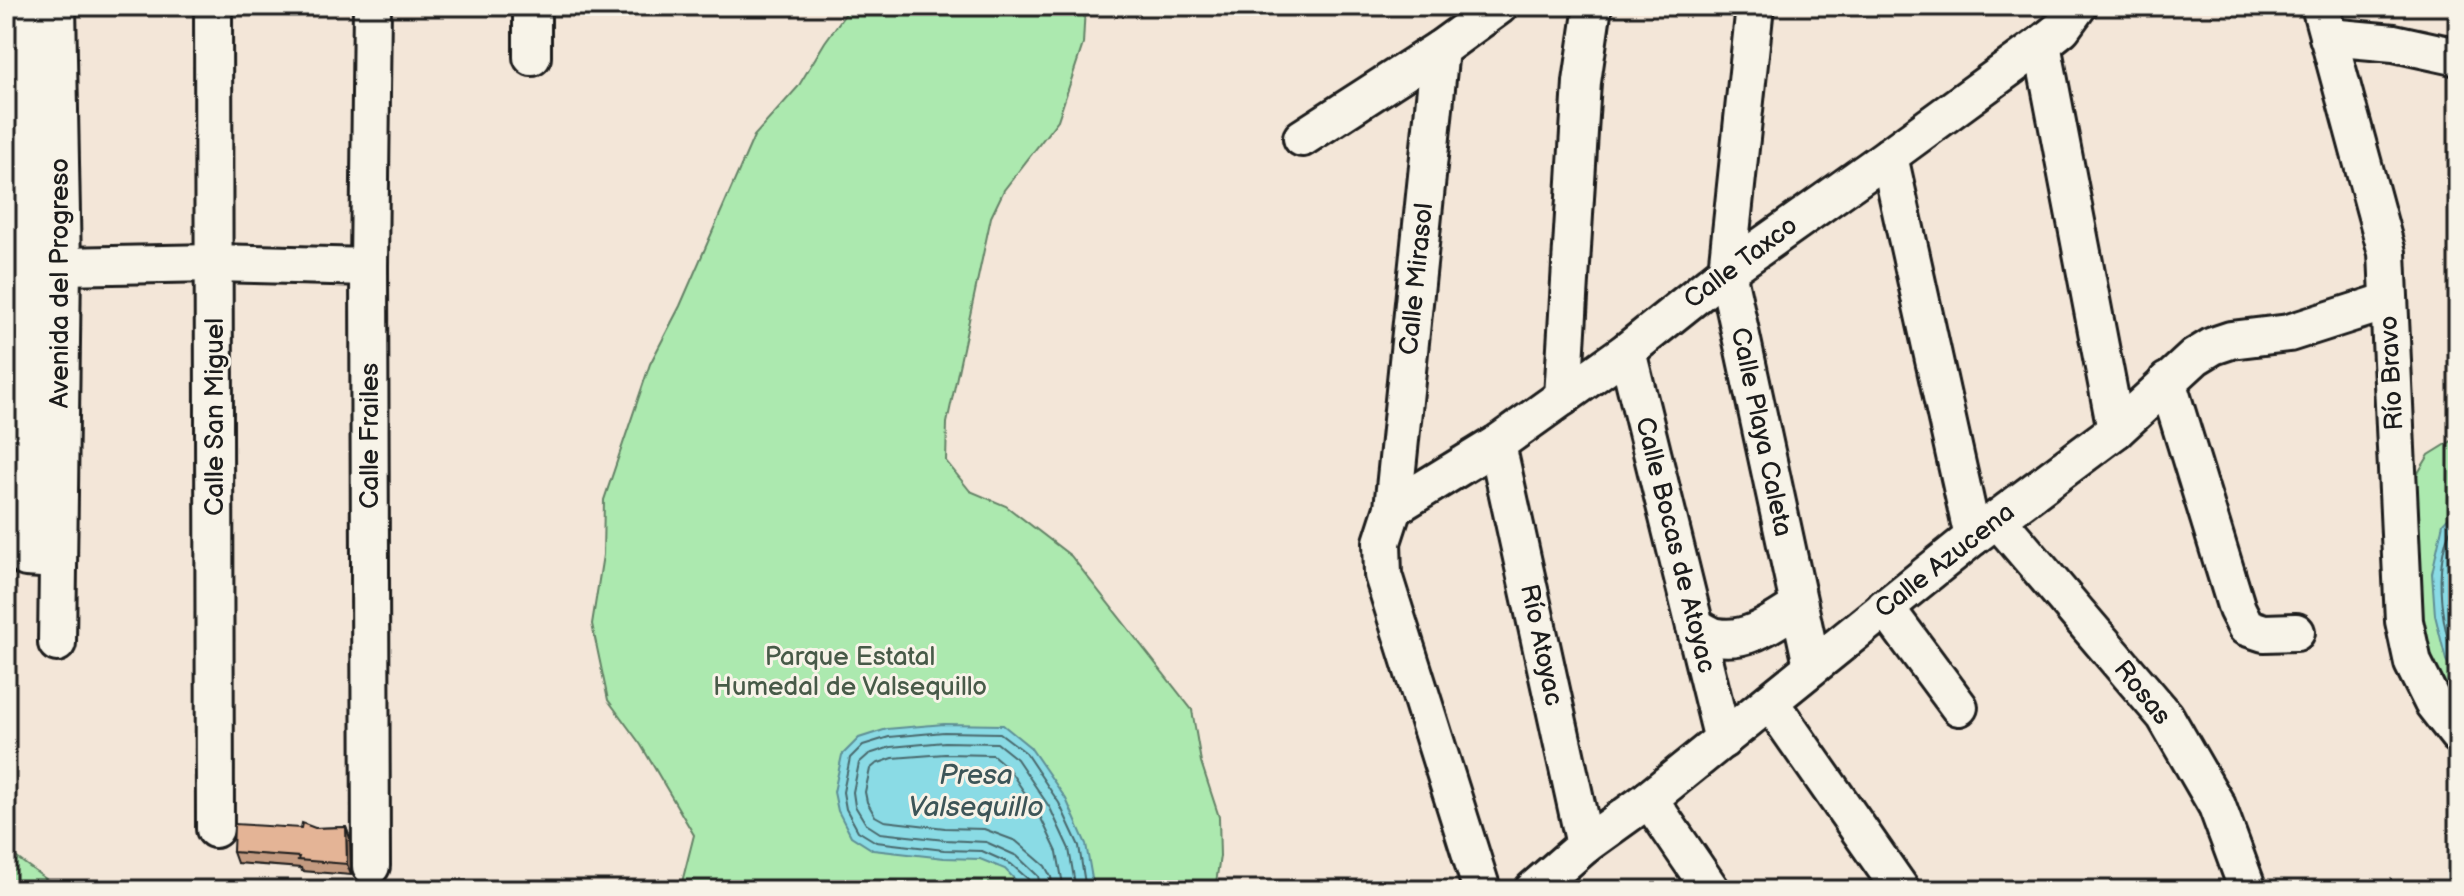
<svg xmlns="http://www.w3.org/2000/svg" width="2464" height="896" viewBox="0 0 2464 896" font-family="'Balsamiq Sans',sans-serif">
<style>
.green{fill:#ace9af;stroke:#648266;stroke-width:2}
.water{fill:#8adbe5;stroke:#5e8f95;stroke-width:2}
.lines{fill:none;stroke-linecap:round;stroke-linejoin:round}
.shore{stroke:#48686c;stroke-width:2}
.minor-casing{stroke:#1c1c1c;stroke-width:42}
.minor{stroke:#f7f3e8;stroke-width:36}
.wall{fill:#c49b81;stroke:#1c1c1c;stroke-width:2}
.shaded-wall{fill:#a07e69;stroke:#1c1c1c;stroke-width:2}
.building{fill:#e4b496;stroke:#1c1c1c;stroke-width:2}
.labels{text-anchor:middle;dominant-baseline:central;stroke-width:6;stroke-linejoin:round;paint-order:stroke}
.street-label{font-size:26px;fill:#1c1c1c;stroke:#f7f3e8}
.park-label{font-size:26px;fill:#475a48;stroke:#f7f3e8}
.water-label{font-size:28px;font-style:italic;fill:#3d5558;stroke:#f7f3e8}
</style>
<rect width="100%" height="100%" fill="#f3e6d8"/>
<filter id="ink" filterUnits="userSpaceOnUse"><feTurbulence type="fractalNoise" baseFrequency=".0125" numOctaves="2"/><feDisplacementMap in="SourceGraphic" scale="16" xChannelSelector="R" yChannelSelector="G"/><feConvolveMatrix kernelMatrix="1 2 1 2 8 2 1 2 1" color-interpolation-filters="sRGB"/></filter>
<g filter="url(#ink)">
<g class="green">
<polygon points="851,6 1085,6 1083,44 1058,120 1004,190 991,217 947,423 946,461 970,491 1006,506 1071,556 1192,710 1201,762 1219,817 1220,856 1215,890 680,890 694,835 641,745 608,700 592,624 603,555 604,500 650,364 680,306 754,136 798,87 825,42"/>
<polygon points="2458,437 2458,751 2442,679 2409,617 2395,538 2418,473 2429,455"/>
<polygon points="6,850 61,890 6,890"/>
</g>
<g class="water">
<polygon points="2458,507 2458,680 2446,660 2435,615 2432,573 2443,523"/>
<polygon points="944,724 1003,725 1030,747 1066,799 1086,844 1094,890 1025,890 1005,869 980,859 944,858 873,850 851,836 838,811 834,792 842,755 859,738 887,729"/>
</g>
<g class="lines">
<g class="shore">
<path d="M2458,519c-27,28 -19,113 0,145"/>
<path d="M2458,539c-9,37 -10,58 0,95"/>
<polyline points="1031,890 1028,879 1011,864 982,851 944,850 876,842 858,831 846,809 843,792 850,758 863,745 889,737 944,732 1000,733 1025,752 1059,803 1079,846 1086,890"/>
<polyline points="1041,890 1038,876 1017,856 986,842 945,840 880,833 866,824 855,806 853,792 859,763 869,754 891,747 945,742 997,743 1017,759 1050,808 1069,849 1076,890"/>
<polyline points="1053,890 1051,877 1045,866 1016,841 984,829 945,828 884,821 875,816 867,802 865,792 870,769 876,764 893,758 945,754 993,755 1008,768 1039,814 1057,852 1064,890"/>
</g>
<defs>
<g id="minor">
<polyline points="25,6 28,143 26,558 58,560"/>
<polyline points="57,6 62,266 57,643"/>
<polyline points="213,6 215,829"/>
<polyline points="532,6 532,57"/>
<polyline points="1755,6 1727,271 1812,665"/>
<polyline points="2320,6 2387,253 2404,621 2413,663 2433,703 2458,735"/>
<polyline points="2328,37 2394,43 2458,57"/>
<polyline points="2042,44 2116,430"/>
<polyline points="1440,49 1393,508 1382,542 1383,575 1482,890"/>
<polyline points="1302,138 1440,49 1499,6"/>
<polyline points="1889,156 1973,537"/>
<polyline points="37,261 62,266 214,263 369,267"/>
<polyline points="1627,351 1723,740"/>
<polyline points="2167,381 2237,609 2246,627 2264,633 2296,632"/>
<polyline points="1563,397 1582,82 1593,6"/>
<polyline points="1497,444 1585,845"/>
<polyline points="1393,508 1497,444 1627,351 1727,271 1889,156 2042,44 2062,28 2078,6"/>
<polyline points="1998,520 2165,716 2217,806 2248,890"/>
<polyline points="1885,607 1959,707"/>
<path d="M1695,626c7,4 15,10 23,11 31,5 57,-16 81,-31"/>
<polyline points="1770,702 1901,890"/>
<polyline points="1649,799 1711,890"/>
<polyline points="371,866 369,267 372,6"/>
<polyline points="1533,890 1585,845 1649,799 1973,537 2116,430 2195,357 2213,346 2231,340 2289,333 2389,301"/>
</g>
</defs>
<use href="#minor" class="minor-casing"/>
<use href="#minor" class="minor"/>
</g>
<polygon class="wall" points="346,827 350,838 351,875 302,871 301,868 237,863 233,852 315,828"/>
<polygon class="shaded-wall" points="346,827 350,838 351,875 347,864"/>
<polygon class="building" points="302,823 315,828 346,827 347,864 298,860 299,857 233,852 234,824 301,828"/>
</g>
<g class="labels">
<g class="street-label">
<text transform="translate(1741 263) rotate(-37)">Calle Taxco</text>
<text transform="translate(1417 279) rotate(-84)">Calle Mirasol</text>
<text transform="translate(60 283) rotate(-90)">Avenida del Progreso</text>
<text transform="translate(2392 373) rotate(-93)">Río Bravo</text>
<text transform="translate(215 417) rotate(-90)">Calle San Miguel</text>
<text transform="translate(1761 432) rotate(78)">Calle Playa Caleta</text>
<text transform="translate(370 436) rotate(-90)">Calle Frailes</text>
<text transform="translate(1675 545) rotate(76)">Calle Bocas de Atoyac</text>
<text transform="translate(1945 561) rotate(-38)">Calle Azucena</text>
<text transform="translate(1541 645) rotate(78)">Río Atoyac</text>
<text transform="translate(2142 693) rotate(51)">Rosas</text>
</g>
<g class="park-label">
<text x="850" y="657">Parque Estatal<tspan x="850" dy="30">Humedal de Valsequillo</tspan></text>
</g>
<g class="water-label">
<text x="976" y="775">Presa<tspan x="976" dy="32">Valsequillo</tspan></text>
</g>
</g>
<rect width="2464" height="896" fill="none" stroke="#f7f3e8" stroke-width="32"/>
<rect x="16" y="16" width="2432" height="864" fill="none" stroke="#1c1c1c" stroke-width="3" filter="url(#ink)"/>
</svg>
